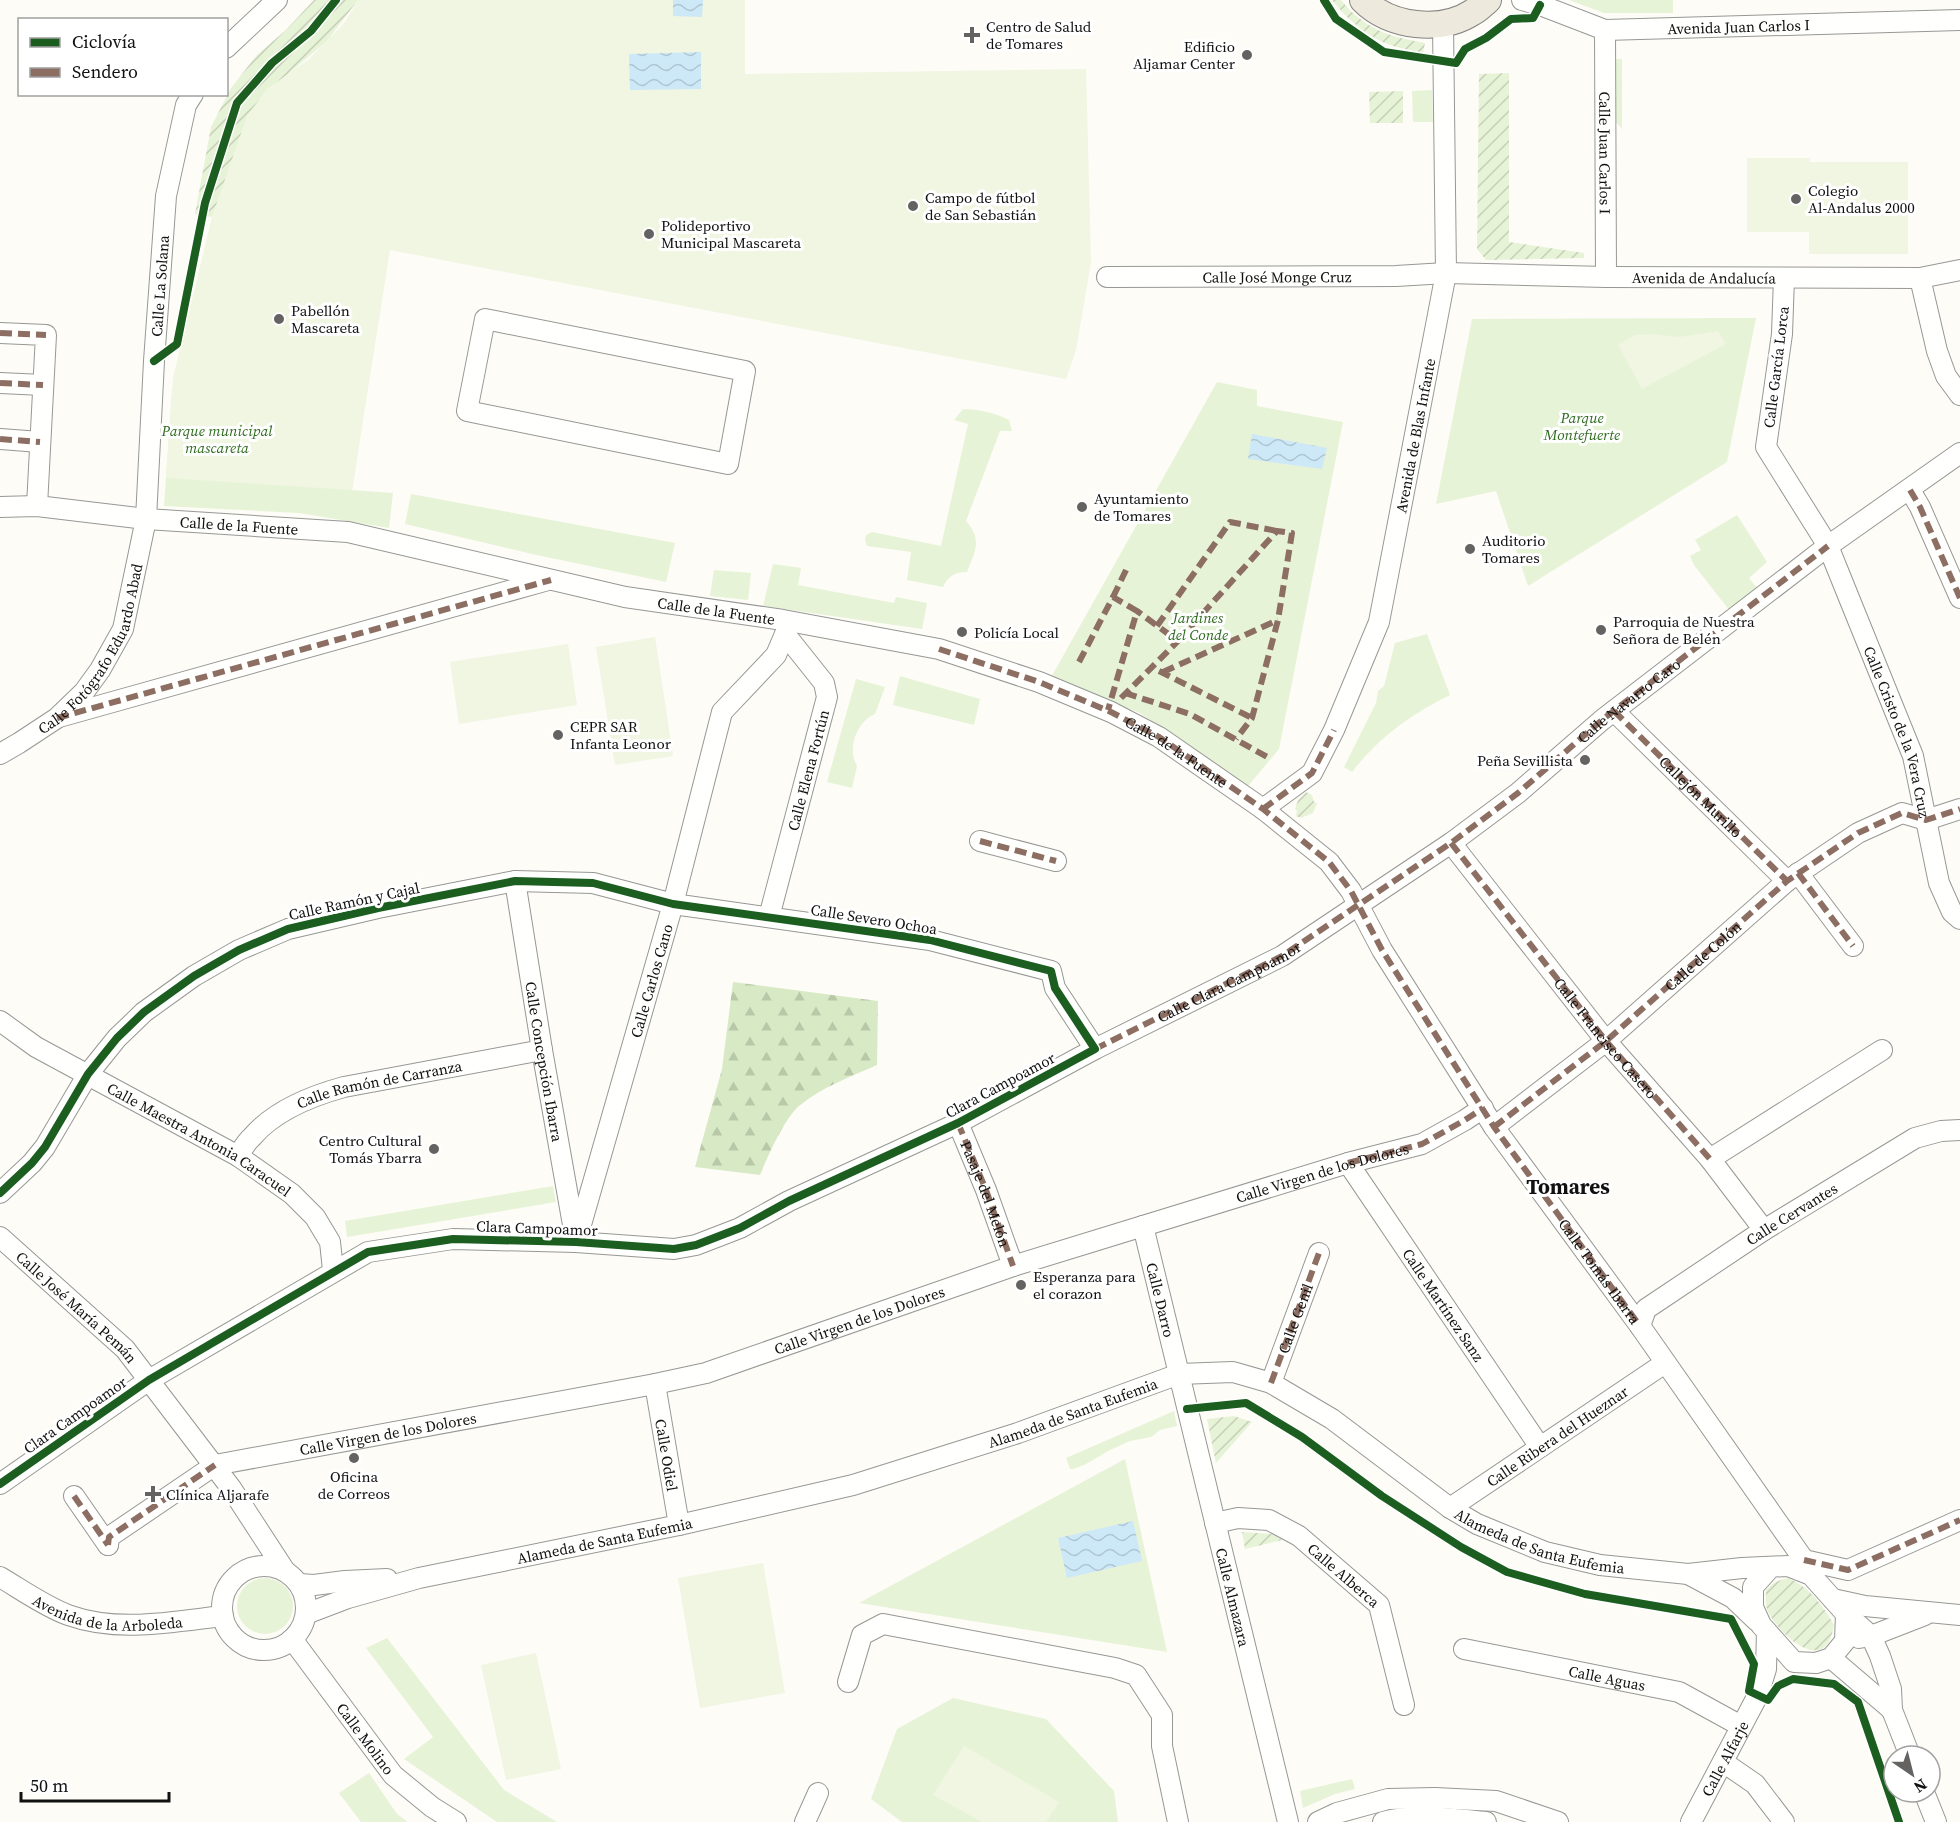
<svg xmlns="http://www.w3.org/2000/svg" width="1960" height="1822" viewBox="0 0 1960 1822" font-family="'Source Serif 4',serif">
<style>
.grass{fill:#e7f3d7}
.forest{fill:url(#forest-firs)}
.garden{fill:url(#garden-furrows)}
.pitch{fill:#f0f6e1}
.water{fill:url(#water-waves)}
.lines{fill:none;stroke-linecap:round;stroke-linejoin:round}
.minor-casing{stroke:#979795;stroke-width:22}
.major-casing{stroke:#858482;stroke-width:28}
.minor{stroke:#fffffe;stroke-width:20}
.major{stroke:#ede9dc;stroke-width:26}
.quiet{stroke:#8d6e63;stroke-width:6;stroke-dasharray:12 6;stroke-linecap:butt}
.cycleway-casing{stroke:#fff;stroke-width:11}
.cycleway{stroke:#1b5e20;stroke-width:8}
.poi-dot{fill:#646362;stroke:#fff;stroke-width:2}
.labels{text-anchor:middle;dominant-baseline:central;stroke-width:6;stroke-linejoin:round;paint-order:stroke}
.poi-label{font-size:15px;fill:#111;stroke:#fff;text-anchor:start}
.street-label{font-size:15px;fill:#111;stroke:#fff}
.park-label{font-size:15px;font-style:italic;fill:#2f6b1f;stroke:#fff}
.district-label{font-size:21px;font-weight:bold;fill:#111;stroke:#fff}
</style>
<defs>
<pattern id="forest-firs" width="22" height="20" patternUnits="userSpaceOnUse" patternTransform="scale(1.5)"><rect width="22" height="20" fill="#d8eac5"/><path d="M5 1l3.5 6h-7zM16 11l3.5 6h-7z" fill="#b8c8a8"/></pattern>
<pattern id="garden-furrows" width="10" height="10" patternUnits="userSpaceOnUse" patternTransform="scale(1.5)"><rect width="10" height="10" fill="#e7f3d7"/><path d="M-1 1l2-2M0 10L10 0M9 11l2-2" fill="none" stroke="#c5cfb8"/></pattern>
<pattern id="water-waves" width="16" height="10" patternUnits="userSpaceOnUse" patternTransform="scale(1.5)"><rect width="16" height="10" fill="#cde8f7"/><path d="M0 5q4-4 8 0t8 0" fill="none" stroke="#afc6d3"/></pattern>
</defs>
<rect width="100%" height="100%" fill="#fdfcf7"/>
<g class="grass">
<polygon points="1569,0 1673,0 1673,13 1604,13"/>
<polygon points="1614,59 1622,59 1622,129 1616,122 1611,113"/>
<polygon points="1432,90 1433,122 1413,122 1412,91"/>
<polygon points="1756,318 1727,462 1528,586 1496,491 1436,504 1472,319"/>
<polygon points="1217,382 1257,390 1257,406 1343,422 1279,749 1248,786 1138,712 1049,681"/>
<polygon points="172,390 363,419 352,490 393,493 389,528 299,513 164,506"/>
<path d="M963,409c16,0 32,4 46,11l3,11h-12l-34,90c17,19 9,30 1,51 -12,0 -19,4 -24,15l-36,-7 4,-28 -44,-6 -2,-6 1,-5 6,-3 69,14 27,-122 -14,-4z"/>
<polygon points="411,494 675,543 666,582 532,554 405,524"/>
<polygon points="1737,515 1767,562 1749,578 1757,588 1730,611 1694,565 1690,556 1701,550 1695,540"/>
<polygon points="773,564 801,568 798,585 894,603 896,597 927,603 922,629 763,606"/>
<polygon points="714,570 751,573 748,600 710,596"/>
<path d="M1427,634l23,61c-39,19 -72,43 -98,77l-8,-5 32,-64 2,-12 6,-5 11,-43z"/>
<polygon points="900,676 980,699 974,725 893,705"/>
<path d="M856,679l29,8 -10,27c-19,8 -28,35 -18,52l-5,22 -25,-6z"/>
<polygon points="553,1186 556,1202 347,1237 345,1221"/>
<polygon points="1174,1411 1177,1426 1160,1430 1151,1437 1130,1441 1110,1450 1086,1464 1074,1469 1070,1469 1066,1458"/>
<polygon points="1125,1459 1167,1652 859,1603"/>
<circle cx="265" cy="1606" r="28"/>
<polygon points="387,1638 504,1790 557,1822 497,1822 404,1759 433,1737 366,1648"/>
<polygon points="953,1698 1046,1719 1114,1791 1118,1822 902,1822 871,1799 897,1729"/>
<polygon points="369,1773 397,1814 408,1822 361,1822 339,1793"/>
<polygon points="1352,1779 1355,1789 1335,1794 1303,1808 1300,1791"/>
</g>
<path class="forest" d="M733,982l145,19 -1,64c-27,12 -55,22 -78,41 -15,13 -31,50 -39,69l-65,-8 27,-98z"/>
<g class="garden">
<polygon points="314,0 358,0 327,41 288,74 250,112 212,217 195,214 211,127 231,88 257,55 286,30"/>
<path d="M1332,0h9c23,29 49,37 84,43l-2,10c-13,-3 -26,-5 -38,-10 -21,-9 -40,-26 -53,-43z"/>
<polygon points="1509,73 1509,242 1584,253 1584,258 1486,260 1477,249 1479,74"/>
<polygon points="1403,91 1403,123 1370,123 1369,92"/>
<polygon points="1306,792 1312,795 1314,802 1317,803 1313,813 1301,818 1296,816 1297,811 1295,809 1298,800"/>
<polygon points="1234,1416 1252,1422 1216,1463 1207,1419"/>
<polygon points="1242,1532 1272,1534 1282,1540 1245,1549"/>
<path d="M1788,1578c22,10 34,26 46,47 -1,4 -2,10 -4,14 -14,32 -57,-12 -63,-30 -2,-5 -1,-13 -1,-19l9,-8z"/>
</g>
<g class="pitch">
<polygon points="358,0 745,0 745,74 1086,69 1091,262 1076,350 1066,379 390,250 352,490 166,478 173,378 212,217 247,116 267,89 309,59 345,22"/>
<polygon points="1747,158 1810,158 1810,162 1908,162 1908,254 1809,254 1809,232 1747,232"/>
<polygon points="1718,331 1726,344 1642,389 1618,345 1635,335 1653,334 1679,337"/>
<polygon points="655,637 673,756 615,765 596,647"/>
<polygon points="568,644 577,705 459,724 450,662"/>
<polygon points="763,1563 785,1693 700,1708 678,1578"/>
<polygon points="536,1653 561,1769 506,1780 481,1665"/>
<polygon points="964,1746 1059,1802 1046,1822 982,1822 933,1795"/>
</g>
<g class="water">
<polygon points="673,0 703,0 702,17 673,16"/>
<polygon points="701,52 701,89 630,90 629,54"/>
<polygon points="1252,434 1327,448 1322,469 1248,459"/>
<polygon points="1133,1521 1142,1561 1067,1578 1058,1538"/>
</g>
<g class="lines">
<defs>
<g id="minor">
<path id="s1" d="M1522,0l18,5 65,25 355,-10"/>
<path id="s2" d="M1605,30l1,247"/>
<polyline points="226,48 277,0"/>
<path id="s3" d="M1107,277l289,-1 50,-3 160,4 314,1 40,-8"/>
<path id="s4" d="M1784,278l-2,56 -16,113 62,99 85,210 26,127 13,29 8,7"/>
<polyline points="1920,278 1937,351 1946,376 1960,395"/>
<polygon points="485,319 745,371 728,464 467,411"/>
<polyline points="0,333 46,335 37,506"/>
<polyline points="0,383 43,385"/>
<polyline points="0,439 40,442"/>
<polyline points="1910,490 1920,507 1960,598"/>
<path id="s5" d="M0,507l37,-1 109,13 202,13 277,65 158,23 156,29 100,33 72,30 48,25 104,72 66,53 22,29 31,59 112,177 146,199 164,234 7,15"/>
<path id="s6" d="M1614,711l173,170"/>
<polyline points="59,717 548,580"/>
<path id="s7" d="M0,754l19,-11 38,-25 27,-26 16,-22 23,-41 23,-110 8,-158 12,-165 20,-91 7,-11"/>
<path id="s8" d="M1263,809l49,-36 22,-43 45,-108 67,-349 -3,-249"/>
<polyline points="980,841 1056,861"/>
<polyline points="1451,843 1606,1041 1710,1159 1764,1230"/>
<polyline points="1798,873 1853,946"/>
<path id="s9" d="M515,881l27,169 33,186"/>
<path id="s10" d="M769,917l58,-220 -3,-14 -39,-49"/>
<path id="s11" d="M0,1021l36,26 202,109 54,38 23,23 15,25 3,28"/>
<polyline points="958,1123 986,1190 1013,1266"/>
<path id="s12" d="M1494,1127l112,-86 181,-160 71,-48 44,-20 24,7 34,-11"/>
<path id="s13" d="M238,1156c4,-6 8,-14 14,-19 23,-27 59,-41 92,-50l198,-37"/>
<polyline points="1710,1159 1882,1050"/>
<path id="s14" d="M1348,1163l192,284"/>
<polyline points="0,1193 32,1163 45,1147 88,1074 117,1038 144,1012 194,976 239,950 288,929 378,908 515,881 593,883 673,904 930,940 1051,971 1055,988 1095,1049"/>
<path id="s15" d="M1143,1226l145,596"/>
<path id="s16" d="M0,1237l125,112 106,139 54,83"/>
<path id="s17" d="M576,1242l97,-338 49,-192 54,-57 9,-21"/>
<path id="s18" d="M1640,1326l6,-17 118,-79 151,-92 26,-7 19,-1"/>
<polyline points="1271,1383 1319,1253"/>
<path id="s19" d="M655,1384l24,141"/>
<polyline points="0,1484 149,1380 368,1252 453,1239 576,1242 674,1249 696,1245 740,1228 789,1201 958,1123 1095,1049 1282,956 1451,843 1518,793 1602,720 1828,546 1960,453"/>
<polyline points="74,1496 108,1545"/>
<path id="s20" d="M1450,1508l215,-145"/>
<path id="s21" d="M1215,1523l23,-5 31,2 30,16 80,69 25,100"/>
<path id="s22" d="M108,1545l1,-8 106,-72 440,-81 51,-11 307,-107 335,-103 74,-19 43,-24 18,-12"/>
<polyline points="1804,1560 1848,1570 1960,1520"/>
<circle cx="264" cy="1608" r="42"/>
<polyline points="1688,1574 1733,1598 1757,1621"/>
<path id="s23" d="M0,1577c22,13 44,29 68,38 50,18 104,7 155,1"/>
<polyline points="299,1584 314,1585 345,1581 387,1579"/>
<polyline points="1833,1599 1865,1606 1960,1615"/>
<path id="s24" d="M306,1614l42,-16 71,-20 260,-53 174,-40 165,-52 161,-59 54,-2 38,11 61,36 118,89 27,16 68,28 55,13 88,9 54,-6 46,-2 23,9 35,39 -1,27 -14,17 -15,5 -22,-1 -33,-37 -8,-18v-20l17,-19"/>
<polyline points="1846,1614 1871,1636 1880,1656 1891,1689 1892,1710 1910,1756"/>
<polyline points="1859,1638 1871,1636 1925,1615"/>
<path id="s25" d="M292,1639l101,136 39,32 24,15"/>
<path id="s26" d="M1464,1649l215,43 62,34"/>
<polyline points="1831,1658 1892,1710"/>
<polyline points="848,1682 862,1635 883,1624 1115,1668 1136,1675 1162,1715 1162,1746 1178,1822"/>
<polyline points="1723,1762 1755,1784 1784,1822"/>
<polyline points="1924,1792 1936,1822"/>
<polyline points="805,1822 818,1793"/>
<polyline points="1318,1822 1337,1813 1388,1799 1435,1798 1496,1801 1558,1822"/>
<path d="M1383,1822c33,-9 70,-3 103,0"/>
<path id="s27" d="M1691,1822l67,-127 8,-26 1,-37"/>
</g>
<path id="major" d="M1363,0c27,27 78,33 110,12 6,-3 10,-8 15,-12"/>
</defs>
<use href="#minor" class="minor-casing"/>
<use href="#major" class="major-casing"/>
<use href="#minor" class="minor"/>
<use href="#major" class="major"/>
<g class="quiet">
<polyline points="0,333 46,335"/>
<polyline points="0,383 43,385"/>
<polyline points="0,439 40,442"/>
<polyline points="1910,490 1920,507 1960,598"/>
<polyline points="1113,597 1128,566"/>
<polyline points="1157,626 1230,522 1277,531"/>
<polyline points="1178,641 1277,531 1292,533 1278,620 1252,718 1236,739"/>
<path id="s28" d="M939,649l100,33 72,30 48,25 104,72 66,53 22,29 31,59 112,177 146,199"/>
<polyline points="1079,662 1113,597 1137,611 1108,710"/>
<polyline points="1159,671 1252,718"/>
<polyline points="1163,672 1278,620"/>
<polyline points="1125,693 1190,714 1271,759"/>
<polyline points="1121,698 1178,641 1137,611"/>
<polyline points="1614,711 1787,881"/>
<polyline points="57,718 551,580"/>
<polyline points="1263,809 1312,773 1334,730"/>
<polyline points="980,841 1056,861"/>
<path id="s29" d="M1451,843l155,198 104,118"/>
<polyline points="1798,873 1853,946"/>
<path id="s30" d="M1095,1049l187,-93 169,-113 67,-50 84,-73 226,-174"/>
<path id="s31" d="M958,1123l28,67 27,76"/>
<polyline points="1494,1127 1606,1041 1787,881 1858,833 1902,813 1926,820 1960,809"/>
<polyline points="1348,1163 1422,1144 1465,1120 1483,1108"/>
<path id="s32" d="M1271,1383l48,-130"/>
<polyline points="74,1496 108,1545"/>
<polyline points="108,1545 109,1537 215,1465"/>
<polyline points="1804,1560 1848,1570 1960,1520"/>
</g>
<defs>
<g id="cycleway">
<polyline points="1324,0 1336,19 1384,52 1456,63 1465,49 1486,38 1511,19 1533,18 1540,5"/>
<polyline points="154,361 177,344 205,203 237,103 272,63 311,31 336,0"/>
<polyline points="0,1193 32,1163 45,1147 88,1074 117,1038 144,1012 194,976 239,950 288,929 378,908 515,881 593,883 673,904 930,940 1051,971 1055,988 1095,1049 958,1123 789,1201 740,1228 696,1245 674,1249 576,1242 453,1239 368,1252 149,1380 0,1484"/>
<polyline points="1187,1409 1246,1403 1302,1437 1382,1496 1461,1547 1507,1572 1585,1594 1731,1619 1754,1664 1749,1691 1768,1700 1778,1686 1793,1679 1834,1684 1858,1702 1899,1822"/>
</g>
</defs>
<use href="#cycleway" class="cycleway-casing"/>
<use href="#cycleway" class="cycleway"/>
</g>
<g class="poi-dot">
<path d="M969 26h6v6h6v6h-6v6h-6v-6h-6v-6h6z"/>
<circle cx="1247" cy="55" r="6"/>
<circle cx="1796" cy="199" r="6"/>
<circle cx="913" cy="206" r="6"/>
<circle cx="649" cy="234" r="6"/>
<circle cx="279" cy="319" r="6"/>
<circle cx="1082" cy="507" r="6"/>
<circle cx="1470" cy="549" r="6"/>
<circle cx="1601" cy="630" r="6"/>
<circle cx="962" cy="632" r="6"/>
<circle cx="558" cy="735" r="6"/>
<circle cx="1585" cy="760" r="6"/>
<circle cx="434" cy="1149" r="6"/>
<circle cx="1021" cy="1285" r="6"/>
<circle cx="354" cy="1458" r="6"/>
<path d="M150 1485h6v6h6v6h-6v6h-6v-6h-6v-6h6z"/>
</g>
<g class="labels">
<g class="poi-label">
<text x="986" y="26">Centro de Salud<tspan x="986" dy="17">de Tomares</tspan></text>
<text x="1235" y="46" text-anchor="end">Edificio<tspan x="1235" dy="17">Aljamar Center</tspan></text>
<text x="1808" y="190">Colegio<tspan x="1808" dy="17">Al-Andalus 2000</tspan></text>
<text x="925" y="197">Campo de fútbol<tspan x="925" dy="17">de San Sebastián</tspan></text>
<text x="661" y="225">Polideportivo<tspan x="661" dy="17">Municipal Mascareta</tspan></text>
<text x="291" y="310">Pabellón<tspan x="291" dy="17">Mascareta</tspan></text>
<text x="1094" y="498">Ayuntamiento<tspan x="1094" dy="17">de Tomares</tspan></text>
<text x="1482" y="540">Auditorio<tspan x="1482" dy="17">Tomares</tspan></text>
<text x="1613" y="621">Parroquia de Nuestra<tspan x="1613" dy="17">Señora de Belén</tspan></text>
<text x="974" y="632">Policía Local</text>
<text x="570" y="726">CEPR SAR<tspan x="570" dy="17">Infanta Leonor</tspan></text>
<text x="1573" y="760" text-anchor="end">Peña Sevillista</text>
<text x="422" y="1140" text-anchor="end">Centro Cultural<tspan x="422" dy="17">Tomás Ybarra</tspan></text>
<text x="1033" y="1276">Esperanza para<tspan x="1033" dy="17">el corazon</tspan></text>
<text x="354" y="1476" text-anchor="middle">Oficina<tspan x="354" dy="17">de Correos</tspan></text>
<text x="166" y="1494">Clínica Aljarafe</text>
</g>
<g class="street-label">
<text stroke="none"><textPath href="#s1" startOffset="222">Avenida Juan Carlos I</textPath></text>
<text stroke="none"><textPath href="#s2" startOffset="123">Calle Juan Carlos I</textPath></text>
<text stroke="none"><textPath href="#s3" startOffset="170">Calle José Monge Cruz</textPath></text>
<text stroke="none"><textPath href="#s3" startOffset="597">Avenida de Andalucía</textPath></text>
<text stroke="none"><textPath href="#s7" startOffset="525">Calle La Solana</textPath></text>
<text transform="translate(1776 367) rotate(-83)">Calle García Lorca</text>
<text stroke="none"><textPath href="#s8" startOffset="416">Avenida de Blas Infante</textPath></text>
<text stroke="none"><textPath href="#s5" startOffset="240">Calle de la Fuente</textPath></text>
<text stroke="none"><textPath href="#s5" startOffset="726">Calle de la Fuente</textPath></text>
<text stroke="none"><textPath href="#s7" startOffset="146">Calle Fotógrafo Eduardo Abad</textPath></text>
<text stroke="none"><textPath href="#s30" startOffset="640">Calle Navarro Caro</textPath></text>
<text stroke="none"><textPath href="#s4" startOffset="486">Calle Cristo de la Vera Cruz</textPath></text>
<text stroke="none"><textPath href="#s28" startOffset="260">Calle de la Fuente</textPath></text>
<text stroke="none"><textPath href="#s10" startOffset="152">Calle Elena Fortún</textPath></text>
<text stroke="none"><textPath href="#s6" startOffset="122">Callejón Murillo</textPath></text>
<text transform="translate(354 901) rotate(-12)">Calle Ramón y Cajal</text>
<text transform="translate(874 919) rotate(9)">Calle Severo Ochoa</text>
<text stroke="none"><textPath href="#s12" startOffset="270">Calle de Colón</textPath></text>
<text stroke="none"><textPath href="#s17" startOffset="272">Calle Carlos Cano</textPath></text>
<text stroke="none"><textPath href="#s30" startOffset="150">Calle Clara Campoamor</textPath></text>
<text stroke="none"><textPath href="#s29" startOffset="249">Calle Francisco Casero</textPath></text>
<text stroke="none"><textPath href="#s9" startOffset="183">Calle Concepción Ibarra</textPath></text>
<text stroke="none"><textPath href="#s13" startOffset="165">Calle Ramón de Carranza</textPath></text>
<text transform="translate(1000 1085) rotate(-28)">Clara Campoamor</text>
<text stroke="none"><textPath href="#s11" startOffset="232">Calle Maestra Antonia Caracuel</textPath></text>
<text stroke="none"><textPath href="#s22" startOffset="1284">Calle Virgen de los Dolores</textPath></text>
<text stroke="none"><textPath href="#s31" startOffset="76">Pasaje del Melón</textPath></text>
<text stroke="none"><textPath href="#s18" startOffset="192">Calle Cervantes</textPath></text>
<text transform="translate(537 1228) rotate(2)">Clara Campoamor</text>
<text stroke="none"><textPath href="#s28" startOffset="940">Calle Tomás Ibarra</textPath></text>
<text stroke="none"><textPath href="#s15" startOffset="76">Calle Darro</textPath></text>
<text stroke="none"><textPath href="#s14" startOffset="171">Calle Martínez Sanz</textPath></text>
<text stroke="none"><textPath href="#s16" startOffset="104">Calle José María Pemán</textPath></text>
<text stroke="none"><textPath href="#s32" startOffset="69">Calle Genil</textPath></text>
<text stroke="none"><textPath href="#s22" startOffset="798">Calle Virgen de los Dolores</textPath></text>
<text stroke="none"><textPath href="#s24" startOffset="794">Alameda de Santa Eufemia</textPath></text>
<text transform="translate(75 1415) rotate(-35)">Clara Campoamor</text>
<text stroke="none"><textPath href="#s22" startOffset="312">Calle Virgen de los Dolores</textPath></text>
<text stroke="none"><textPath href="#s20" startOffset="129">Calle Ribera del Hueznar</textPath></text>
<text stroke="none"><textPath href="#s19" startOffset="72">Calle Odiel</textPath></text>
<text stroke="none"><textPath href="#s24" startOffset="1316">Alameda de Santa Eufemia</textPath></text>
<text stroke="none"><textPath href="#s24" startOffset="308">Alameda de Santa Eufemia</textPath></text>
<text stroke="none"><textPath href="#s21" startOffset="148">Calle Alberca</textPath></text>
<text stroke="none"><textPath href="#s15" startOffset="382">Calle Almazara</textPath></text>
<text stroke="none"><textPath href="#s23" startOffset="117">Avenida de la Arboleda</textPath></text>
<text stroke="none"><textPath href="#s26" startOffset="146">Calle Aguas</textPath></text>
<text stroke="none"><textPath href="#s25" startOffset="124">Calle Molino</textPath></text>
<text stroke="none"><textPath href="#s27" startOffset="72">Calle Alfarje</textPath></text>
</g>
<g class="park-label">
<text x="1582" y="417">Parque<tspan x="1582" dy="17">Montefuerte</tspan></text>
<text x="217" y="430">Parque municipal<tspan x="217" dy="17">mascareta</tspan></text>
<text x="1198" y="617">Jardines<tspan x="1198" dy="17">del Conde</tspan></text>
</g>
<g class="district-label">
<text x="1568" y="1186">Tomares</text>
</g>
</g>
<rect x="18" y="18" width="210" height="78" fill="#ffffff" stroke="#a0a0a0" stroke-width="1.5"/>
<rect x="30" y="38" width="30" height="9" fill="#1b5e20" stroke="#a0a0a0" stroke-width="1.5"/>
<text x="72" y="48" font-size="18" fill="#111111">Ciclovía</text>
<rect x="30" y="68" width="30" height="9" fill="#8d6e63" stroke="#a0a0a0" stroke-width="1.5"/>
<text x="72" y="78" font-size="18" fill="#111111">Sendero</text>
<g transform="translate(1912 1774) rotate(145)"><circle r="28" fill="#ffffff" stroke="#a0a0a0" stroke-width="1.5"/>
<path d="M0-4.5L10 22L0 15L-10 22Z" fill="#646362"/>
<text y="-9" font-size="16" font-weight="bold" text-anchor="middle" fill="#111111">N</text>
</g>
<path d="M21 1792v9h148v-9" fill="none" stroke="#111111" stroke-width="3"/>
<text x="30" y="1792" font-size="18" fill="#111111" stroke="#ffffff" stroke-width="4.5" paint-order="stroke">50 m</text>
</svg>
